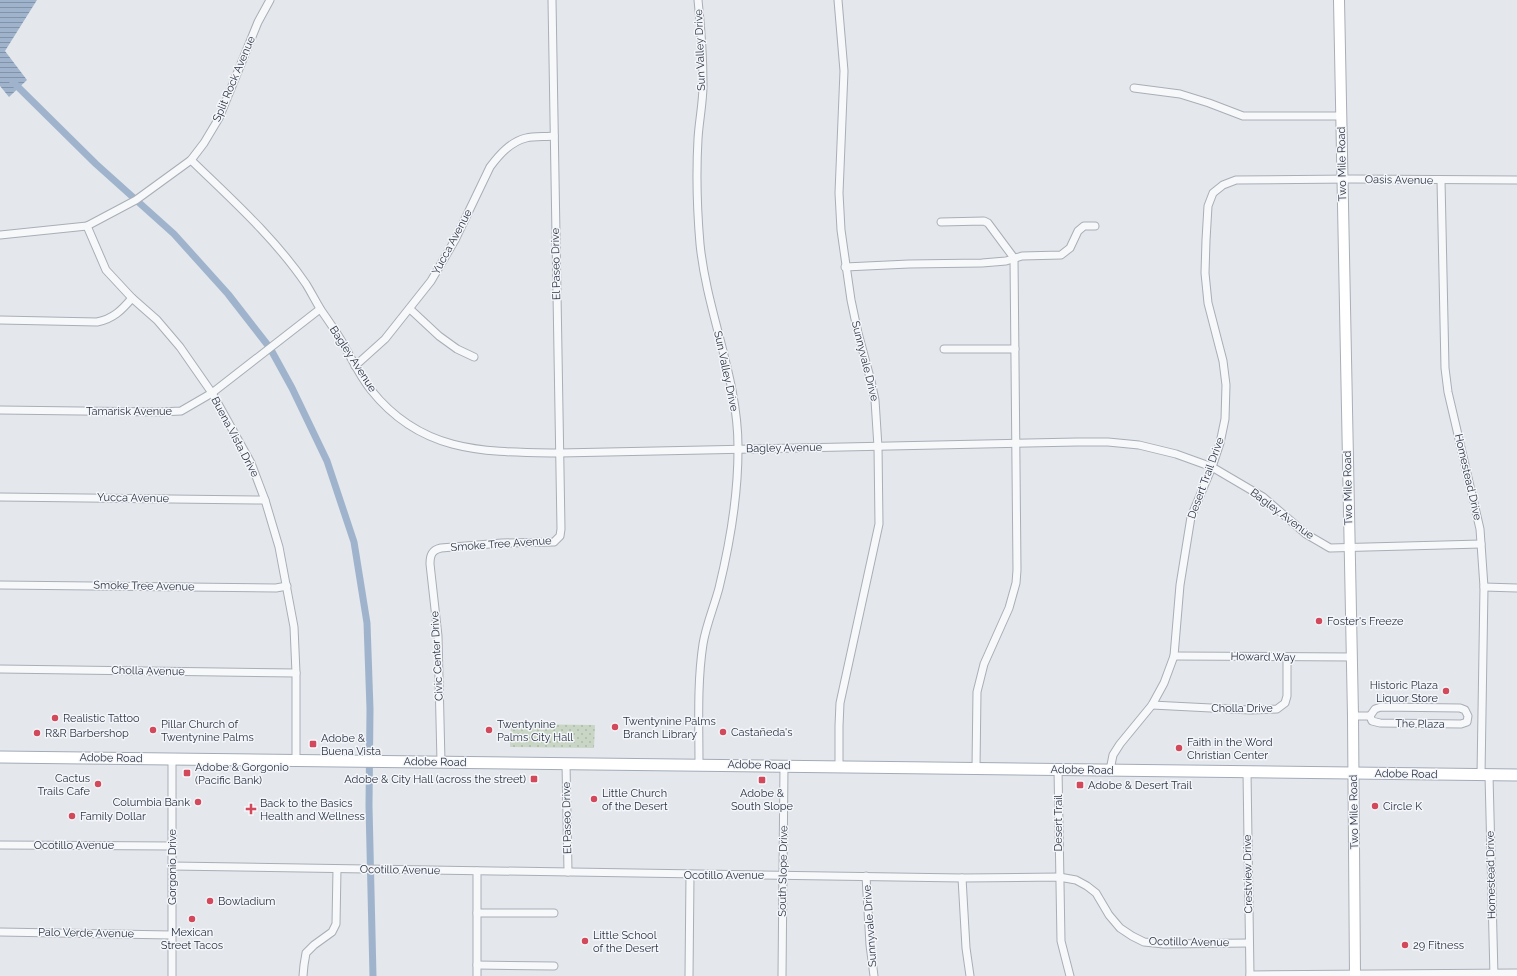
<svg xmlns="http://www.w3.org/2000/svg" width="1517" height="976" viewBox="0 0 1517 976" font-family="Raleway,sans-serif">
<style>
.park{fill:url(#park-dots)}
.water{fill:url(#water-rules)}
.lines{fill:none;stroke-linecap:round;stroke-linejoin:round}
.canal{stroke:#9fb4cc;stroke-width:7}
.street-casing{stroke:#a9aeb7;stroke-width:9}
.secondary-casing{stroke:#a9aeb7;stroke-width:12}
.primary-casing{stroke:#a3abb8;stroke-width:13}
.street{stroke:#f7f8fa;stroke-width:7}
.secondary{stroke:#fff;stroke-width:10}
.primary{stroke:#fff;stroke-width:11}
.poi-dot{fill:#d1495b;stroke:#f4f6f9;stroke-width:1.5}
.labels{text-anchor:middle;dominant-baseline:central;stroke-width:3;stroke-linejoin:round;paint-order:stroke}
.street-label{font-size:11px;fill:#2b3445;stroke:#f4f6f9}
.poi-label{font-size:11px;fill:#2b3445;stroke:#f4f6f9;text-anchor:start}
</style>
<defs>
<pattern id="park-dots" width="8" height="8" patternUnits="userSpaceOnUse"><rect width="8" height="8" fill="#c9d6c5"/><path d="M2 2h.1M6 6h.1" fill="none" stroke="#adb8ab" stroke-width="1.8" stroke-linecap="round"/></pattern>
<pattern id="water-rules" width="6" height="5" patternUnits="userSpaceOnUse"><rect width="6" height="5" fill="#9fb4cc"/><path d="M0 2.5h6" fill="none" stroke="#8293a7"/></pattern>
</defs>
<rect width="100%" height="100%" fill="#e4e7ec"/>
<polygon class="park" points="511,724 595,725 594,748 510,747"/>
<polygon class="water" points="0,0 37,0 5,51 27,80 9,97 0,86"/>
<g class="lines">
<polyline class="canal" points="13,82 96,164 174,234 228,294 270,348 292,388 327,461 354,542 367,623 370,709 369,806 373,976"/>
<defs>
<g id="street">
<path d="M698,0c3,28 5,57 5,85 0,18 -4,36 -5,54 -2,35 -1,70 2,105 7,70 39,136 38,206 0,47 -8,93 -19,138 -5,19 -13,37 -16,56 -6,39 -4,81 -4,120"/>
<polyline points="838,0 844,71 839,193 841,230 851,300 858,333 871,381 875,400 878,447 879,524 840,703 839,726 839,766"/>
<polyline points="1134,88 1180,94 1209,103 1243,116 1341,116"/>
<path d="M191,160c40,39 83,77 115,124 5,8 10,18 15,26 7,10 14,20 20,30 10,17 18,35 30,50 51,64 114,62 189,63l517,-11h31l31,3 37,9 36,13 51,30 43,37 24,14 151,-4"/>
<polyline points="1441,180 1445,368 1448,392 1480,529 1484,587 1481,775"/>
<polyline points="941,222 984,221 988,223 1014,258 1017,570 1016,583 1009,608 984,664 977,692 976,768"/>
<polyline points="87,226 106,270 132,298 157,320 180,347 212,393 251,463 265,500 279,547 294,627 296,673 296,760"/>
<polyline points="0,235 87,226 136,200 191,160 204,143 219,118 258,22 270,0"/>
<polyline points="845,267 909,264 982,263 1006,261 1022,256 1061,255 1070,248 1078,231 1084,226 1095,226"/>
<polyline points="410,309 439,336 457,349 474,357"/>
<path d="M0,320l97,2c16,-3 25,-12 35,-24"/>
<polyline points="944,349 1015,349"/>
<path d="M355,366l30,-27 46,-58 24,-41 35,-73c9,-12 20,-25 36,-29 8,-2 19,-1 28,-2"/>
<polyline points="0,410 160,412 181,411 212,393 320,309"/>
<polyline points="0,497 265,500"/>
<polyline points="0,585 276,588 287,586"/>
<polyline points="1484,587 1517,588"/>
<polyline points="1174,656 1352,657"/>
<polyline points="0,669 296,673"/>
<polyline points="1152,705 1250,710 1277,709 1285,703 1287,696 1287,658"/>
<polygon points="1381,707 1460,708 1465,710 1468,716 1467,722 1461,724 1380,723 1372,721 1370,716 1375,709"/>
<polyline points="1353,716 1370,716"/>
<polyline points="172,759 172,976"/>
<path d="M441,762l-3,-126 -8,-72c0,-9 2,-14 11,-16l61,-5 52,-1 6,-6 1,-7 -9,-529"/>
<polyline points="566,763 568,872"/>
<polyline points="1058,769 1061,941 1070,976"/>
<polyline points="1110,770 1113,755 1120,744 1152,705 1164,683 1174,656 1180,585 1191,517 1212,467 1220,443 1225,419 1226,385 1223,361 1208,303 1205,273 1206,240 1208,206 1213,193 1223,185 1236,180 1352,179 1517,180"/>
<polyline points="1247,772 1250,976"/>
<polyline points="1489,775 1494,976"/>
<polyline points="0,845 172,846"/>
<polyline points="172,866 962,878 1059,877 1076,880 1087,886 1096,893 1109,915 1120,928 1132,936 1144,942 1164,944 1249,943"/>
<polyline points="866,876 870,945 874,976"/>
<polyline points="962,878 966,948 970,976"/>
<polyline points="477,913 554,913"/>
<polyline points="0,932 171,935"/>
<polyline points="477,965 554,966"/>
<polyline points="1250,975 1517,973"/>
<polyline points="303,976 304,965 306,953 314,945 332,932 336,924 337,869"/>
<polyline points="477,976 477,871"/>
<polyline points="689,976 690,875"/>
<polyline points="782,976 784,766"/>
</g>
<polyline id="secondary" points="1339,0 1353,716 1355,976"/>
<polyline id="primary" points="0,757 1517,775"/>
</defs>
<use href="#street" class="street-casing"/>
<use href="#secondary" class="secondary-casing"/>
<use href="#primary" class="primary-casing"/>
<use href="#street" class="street"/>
<use href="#secondary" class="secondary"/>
<use href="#primary" class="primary"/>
</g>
<g class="poi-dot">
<circle cx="1319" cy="621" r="4"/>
<circle cx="1446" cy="691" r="4"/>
<circle cx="55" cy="718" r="4"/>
<circle cx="615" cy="727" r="4"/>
<circle cx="153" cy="730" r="4"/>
<circle cx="489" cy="730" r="4"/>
<circle cx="723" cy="732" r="4"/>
<circle cx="37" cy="733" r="4"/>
<rect x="309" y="740" width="8" height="8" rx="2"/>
<circle cx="1179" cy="748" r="4"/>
<rect x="183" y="769" width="8" height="8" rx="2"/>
<rect x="530" y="775" width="8" height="8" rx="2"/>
<rect x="758" y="776" width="8" height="8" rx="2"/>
<circle cx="98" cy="784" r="4"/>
<rect x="1076" y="781" width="8" height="8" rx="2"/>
<circle cx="594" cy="799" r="4"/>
<circle cx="198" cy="802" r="4"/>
<circle cx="1375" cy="806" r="4"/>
<path d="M249 803h4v4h4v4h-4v4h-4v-4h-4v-4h4z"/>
<circle cx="72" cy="816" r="4"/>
<circle cx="210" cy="901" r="4"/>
<circle cx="192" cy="919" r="4"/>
<circle cx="585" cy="941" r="4"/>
<circle cx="1405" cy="945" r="4"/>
</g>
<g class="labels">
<g class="street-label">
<text transform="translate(700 50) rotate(-92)">Sun Valley Drive</text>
<text transform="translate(234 79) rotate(-67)">Split Rock Avenue</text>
<text transform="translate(1342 164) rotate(-91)">Two Mile Road</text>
<text transform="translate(1399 180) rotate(1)">Oasis Avenue</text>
<text transform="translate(452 242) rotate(-62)">Yucca Avenue</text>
<text transform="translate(556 264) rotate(-91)">El Paseo Drive</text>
<text transform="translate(353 359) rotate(57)">Bagley Avenue</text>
<text transform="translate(865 361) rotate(76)">Sunnyvale Drive</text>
<text transform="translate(726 371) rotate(78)">Sun Valley Drive</text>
<text x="129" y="411">Tamarisk Avenue</text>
<text transform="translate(235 437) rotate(62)">Buena Vista Drive</text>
<text transform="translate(784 448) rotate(-1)">Bagley Avenue</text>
<text transform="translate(1468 477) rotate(77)">Homestead Drive</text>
<text transform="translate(1206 478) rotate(-70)">Desert Trail Drive</text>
<text transform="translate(1348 488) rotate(-91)">Two Mile Road</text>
<text transform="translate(133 498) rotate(1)">Yucca Avenue</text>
<text transform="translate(1282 514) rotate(37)">Bagley Avenue</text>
<text transform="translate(501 544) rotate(-4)">Smoke Tree Avenue</text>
<text transform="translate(144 586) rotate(1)">Smoke Tree Avenue</text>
<text transform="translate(437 656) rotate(-93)">Civic Center Drive</text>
<text transform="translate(1263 657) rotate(1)">Howard Way</text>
<text transform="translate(148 671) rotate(1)">Cholla Avenue</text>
<text x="1242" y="708">Cholla Drive</text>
<text transform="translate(1420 724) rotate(1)">The Plaza</text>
<text transform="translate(111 758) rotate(1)">Adobe Road</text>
<text transform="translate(435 762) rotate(1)">Adobe Road</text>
<text transform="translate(759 765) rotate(1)">Adobe Road</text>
<text transform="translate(1082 770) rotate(1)">Adobe Road</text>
<text transform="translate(1406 774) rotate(1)">Adobe Road</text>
<text transform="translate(1354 812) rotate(-91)">Two Mile Road</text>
<text transform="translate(567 818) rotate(-91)">El Paseo Drive</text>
<text transform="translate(1058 823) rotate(-90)">Desert Trail</text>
<text x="74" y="845">Ocotillo Avenue</text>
<text transform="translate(172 867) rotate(-90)">Gorgonio Drive</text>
<text transform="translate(400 870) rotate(1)">Ocotillo Avenue</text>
<text transform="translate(783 871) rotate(-89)">South Slope Drive</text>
<text transform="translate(1248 874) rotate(-91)">Crestview Drive</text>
<text x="724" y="875">Ocotillo Avenue</text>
<text transform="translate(1491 875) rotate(-91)">Homestead Drive</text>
<text transform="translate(870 926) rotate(-94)">Sunnyvale Drive</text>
<text transform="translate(86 933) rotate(1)">Palo Verde Avenue</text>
<text transform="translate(1189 942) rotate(1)">Ocotillo Avenue</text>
</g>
<g class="poi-label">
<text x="1327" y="621">Foster's Freeze</text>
<text x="1438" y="685" text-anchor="end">Historic Plaza<tspan x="1438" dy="13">Liquor Store</tspan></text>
<text x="63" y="718">Realistic Tattoo</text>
<text x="623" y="721">Twentynine Palms<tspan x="623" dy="13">Branch Library</tspan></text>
<text x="161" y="724">Pillar Church of<tspan x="161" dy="13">Twentynine Palms</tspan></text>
<text x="497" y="724">Twentynine<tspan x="497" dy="13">Palms City Hall</tspan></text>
<text x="731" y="732">Castañeda's</text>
<text x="45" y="733">R&amp;R Barbershop</text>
<text x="321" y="738">Adobe &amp;<tspan x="321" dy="13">Buena Vista</tspan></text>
<text x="1187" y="742">Faith in the Word<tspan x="1187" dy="13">Christian Center</tspan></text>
<text x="195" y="767">Adobe &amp; Gorgonio<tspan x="195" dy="13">(Pacific Bank)</tspan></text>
<text x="90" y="778" text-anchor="end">Cactus<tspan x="90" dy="13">Trails Cafe</tspan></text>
<text x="526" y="779" text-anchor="end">Adobe &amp; City Hall (across the street)</text>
<text x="1088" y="785">Adobe &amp; Desert Trail</text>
<text x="602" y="793">Little Church<tspan x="602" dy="13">of the Desert</tspan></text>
<text x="762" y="793" text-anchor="middle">Adobe &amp;<tspan x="762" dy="13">South Slope</tspan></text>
<text x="190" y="802" text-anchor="end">Columbia Bank</text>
<text x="260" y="803">Back to the Basics<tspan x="260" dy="13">Health and Wellness</tspan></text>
<text x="1383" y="806">Circle K</text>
<text x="80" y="816">Family Dollar</text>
<text x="218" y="901">Bowladium</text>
<text x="192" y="932" text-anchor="middle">Mexican<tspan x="192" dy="13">Street Tacos</tspan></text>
<text x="593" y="935">Little School<tspan x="593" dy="13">of the Desert</tspan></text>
<text x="1413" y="945">29 Fitness</text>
</g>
</g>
</svg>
